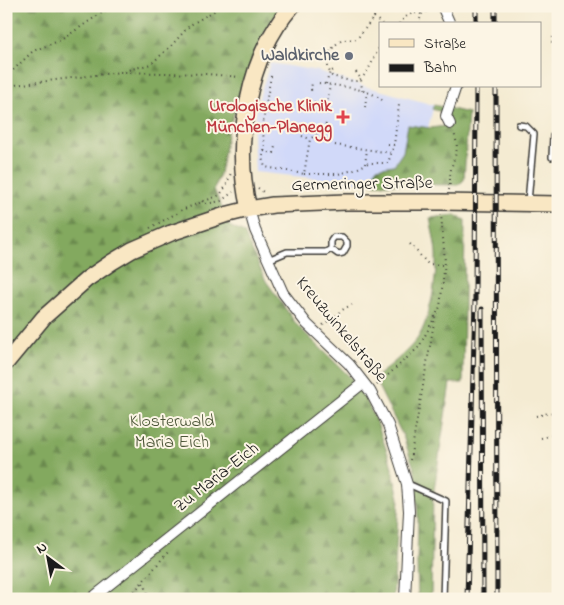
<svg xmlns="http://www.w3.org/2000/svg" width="564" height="605" viewBox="0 0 564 605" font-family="'Indie Flower',sans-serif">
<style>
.built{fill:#d1d9f9}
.forest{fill:url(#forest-firs);stroke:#50623e}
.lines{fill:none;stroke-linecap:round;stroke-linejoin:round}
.lane-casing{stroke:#3c3b37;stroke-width:8}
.street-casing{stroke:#3c3b37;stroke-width:12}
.secondary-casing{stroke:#3c3b37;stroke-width:18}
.path{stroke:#3c3b37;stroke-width:2;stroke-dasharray:1 4;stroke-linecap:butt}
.lane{stroke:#fff;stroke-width:5}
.street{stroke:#fff;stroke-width:10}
.secondary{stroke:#f9e7c3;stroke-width:15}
.rail-casing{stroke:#1c1c1c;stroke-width:5}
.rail{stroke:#fcf5e5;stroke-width:3;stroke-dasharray:9;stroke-linecap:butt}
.worship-dot{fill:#6b7280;stroke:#fcf5e5;stroke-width:2}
.health-dot{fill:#e0444e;stroke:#fcf5e5;stroke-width:2}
.labels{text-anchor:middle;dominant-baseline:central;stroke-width:4;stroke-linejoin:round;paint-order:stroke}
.worship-label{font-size:18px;font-weight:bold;fill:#5b616d;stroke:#fcf5e5;text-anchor:end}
.health-label{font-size:18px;font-weight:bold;fill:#be3a42;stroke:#fcf5e5;text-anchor:end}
.street-label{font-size:18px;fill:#1c1c1c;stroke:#fcf5e5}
.park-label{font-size:18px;fill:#4c5638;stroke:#fcf5e5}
</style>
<defs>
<pattern id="forest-firs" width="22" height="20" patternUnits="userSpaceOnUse" patternTransform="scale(1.25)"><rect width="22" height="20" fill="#83a95f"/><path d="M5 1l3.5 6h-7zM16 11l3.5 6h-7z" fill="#6a894e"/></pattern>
</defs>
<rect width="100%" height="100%" fill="#fcf5e5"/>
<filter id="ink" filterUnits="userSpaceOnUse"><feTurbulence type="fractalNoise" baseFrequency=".02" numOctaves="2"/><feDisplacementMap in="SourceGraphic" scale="10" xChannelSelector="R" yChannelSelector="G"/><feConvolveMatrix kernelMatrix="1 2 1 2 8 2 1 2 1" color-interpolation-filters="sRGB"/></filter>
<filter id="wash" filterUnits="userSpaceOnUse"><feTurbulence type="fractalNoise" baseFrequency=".0096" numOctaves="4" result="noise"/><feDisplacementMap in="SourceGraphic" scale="20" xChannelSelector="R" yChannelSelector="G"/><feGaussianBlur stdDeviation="1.12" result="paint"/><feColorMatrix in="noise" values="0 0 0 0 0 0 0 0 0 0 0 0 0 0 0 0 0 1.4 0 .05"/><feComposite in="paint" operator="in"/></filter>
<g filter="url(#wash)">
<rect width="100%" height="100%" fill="#f4ebd2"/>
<polygon class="built" points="270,63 318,71 368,87 434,105 428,128 408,126 403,152 394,165 376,168 370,184 255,172 253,133 258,101"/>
<g class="forest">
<polygon points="6,6 283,6 267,27 245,83 228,130 220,173 214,189 229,226 244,233 266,281 297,325 351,378 366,400 377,423 390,460 399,498 393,599 6,599"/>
<polygon points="434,105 468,113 464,180 458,185 371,184 376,168 394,165 403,152 408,125 431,128 445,126 442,112 432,109"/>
<path d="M455,215l10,5 -2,163h-13l-17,114 -2,102h-13l-1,-36 1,-45 -3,-47 -12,-35 -29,-58c13,-9 34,-27 43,-39 14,-20 20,-63 19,-86 -1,-12 -4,-23 -6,-35z"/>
</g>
</g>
<g filter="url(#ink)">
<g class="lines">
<defs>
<g id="lane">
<polyline points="519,125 526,126 534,134 528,202"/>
<polyline points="552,157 553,136 558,137"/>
<polyline points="268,260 287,252 326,252 331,249 338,254 343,253 347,246 347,242 342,237 334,237 331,241 331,249"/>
<polyline points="408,484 446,501 443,599"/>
</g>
<g id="street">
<polyline points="442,6 450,24"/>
<polyline points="450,124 446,116 456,86"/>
<polyline points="249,209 255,230 283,293 307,324 349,364 370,391 388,425 407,484 409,511 405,599"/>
<polyline points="91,599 363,383"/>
</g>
<g id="secondary">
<path d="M249,209c-16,-65 -2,-152 43,-203"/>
<polyline points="6,363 44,317 87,279 112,262 132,250 171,233 225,215 249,209 273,205 346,202 441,202 558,204"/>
</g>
</defs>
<use href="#lane" class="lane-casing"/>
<use href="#street" class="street-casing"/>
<use href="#secondary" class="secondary-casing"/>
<g class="path">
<path d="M375,6l-1,11 -17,22c-5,1 -12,0 -16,2 -14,8 -17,23 -9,35 7,2 16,5 24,5 10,-1 19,-26 24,-35"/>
<polyline points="374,17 382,24"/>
<polyline points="420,19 422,14 433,8"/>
<path d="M399,24c7,-8 12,-13 23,-10"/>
<polyline points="553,37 552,43 558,45"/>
<polyline points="124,71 151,64 171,46 190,25 214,11 217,6"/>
<polyline points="356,72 361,79 362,91"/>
<path d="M271,76c-3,17 -7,34 -8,51 -1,12 5,17 -1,31l3,9 39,7 6,-35 15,-10 1,-7"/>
<polyline points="6,77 33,51 61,40 112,6"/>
<path d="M319,83c18,3 51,5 64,18"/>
<polyline points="326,84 330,72 336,69"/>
<polyline points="6,85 14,85 121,72 207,74 240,77"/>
<polyline points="311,89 312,92 311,91 312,82"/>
<polyline points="309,102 316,102"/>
<polyline points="365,107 367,92"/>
<polyline points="326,110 330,85"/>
<polyline points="302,136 310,139"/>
<polyline points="388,144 394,145 399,105"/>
<polyline points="335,145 392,153"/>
<polyline points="264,151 274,153 275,146 277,147"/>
<polyline points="365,164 367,150"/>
<polyline points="304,174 338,174 354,170 368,163 388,163 394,145"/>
<polyline points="258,188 266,194"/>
<path d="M449,190c1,-7 1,-14 2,-21 4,-16 9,-18 3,-36"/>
<polyline points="202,201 206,204 221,201 233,192"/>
<polyline points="150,228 184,209 220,195 226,186 231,173"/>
<polyline points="410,244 428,264 444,265"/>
<polyline points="323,325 345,308 352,305"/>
<polyline points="377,385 419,347 440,307 445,262 441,214"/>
<polyline points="536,416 558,411"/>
<polyline points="541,438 558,434"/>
<polyline points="410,460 435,317"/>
<polyline points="143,583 150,599"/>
<polyline points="6,598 6,599"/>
<polyline points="128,599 168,552"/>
</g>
<use href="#lane" class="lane"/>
<use href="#street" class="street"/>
<use href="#secondary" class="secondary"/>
<defs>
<g id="rail">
<polyline points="476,6 476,24"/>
<polyline points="495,6 495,24"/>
<polyline points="496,86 497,599"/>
<polyline points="482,309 483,599"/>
<polyline points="467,599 475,300 476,86"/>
</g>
</defs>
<use href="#rail" class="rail-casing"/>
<use href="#rail" class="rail"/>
</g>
</g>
<circle class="worship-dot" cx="349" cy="56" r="5"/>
<path class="health-dot" d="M340.5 109.5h5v5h5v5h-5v5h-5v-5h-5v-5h5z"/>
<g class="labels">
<g class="worship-label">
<text x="339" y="56">Waldkirche</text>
</g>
<g class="health-label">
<text x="332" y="107">Urologische Klinik<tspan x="332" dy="21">München-Planegg</tspan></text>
</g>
<g class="street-label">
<text transform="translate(362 185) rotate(-1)">Germeringer Straße</text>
<text transform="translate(341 330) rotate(50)">Kreuzwinkelstraße</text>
<text transform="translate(217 478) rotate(-38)">Zu Maria-Eich</text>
</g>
<g class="park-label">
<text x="172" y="422">Klosterwald<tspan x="172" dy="21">Maria Eich</tspan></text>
</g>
</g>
<rect width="564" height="605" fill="none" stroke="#fcf5e5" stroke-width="25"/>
<rect x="379" y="22" width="162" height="65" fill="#fcf5e5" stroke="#a29e95"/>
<rect x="389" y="39" width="25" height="8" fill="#f9e7c3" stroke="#a29e95"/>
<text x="424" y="48" font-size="15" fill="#1c1c1c">Straße</text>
<rect x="389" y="64" width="25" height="8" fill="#1c1c1c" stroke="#a29e95"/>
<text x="424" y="72" font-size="15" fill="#1c1c1c">Bahn</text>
<g transform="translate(48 558) rotate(328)" stroke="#fcf5e5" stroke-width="4" paint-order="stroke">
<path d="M0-4L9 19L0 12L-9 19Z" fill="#1c1c1c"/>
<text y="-8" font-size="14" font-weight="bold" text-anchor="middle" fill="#1c1c1c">N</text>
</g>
</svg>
